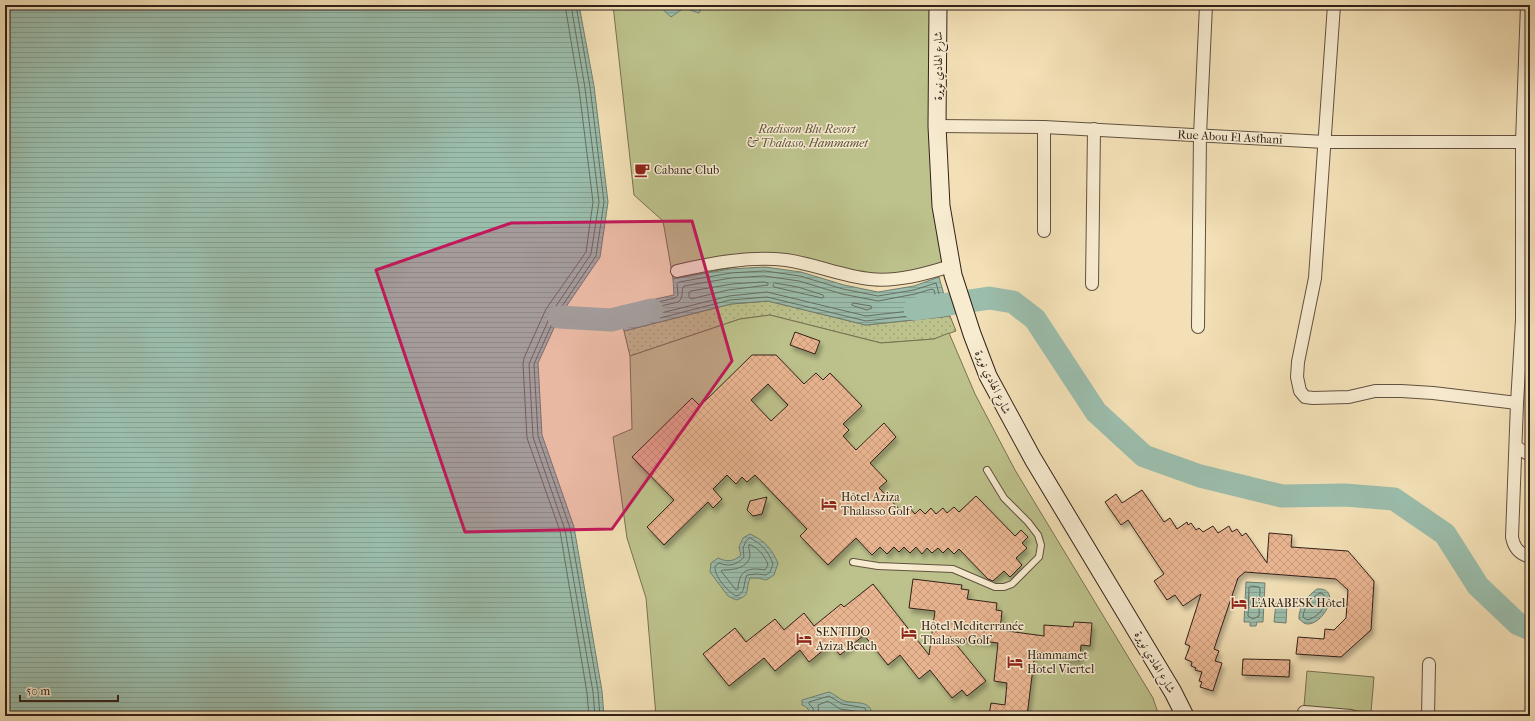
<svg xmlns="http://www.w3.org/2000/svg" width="1535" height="721" viewBox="0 0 1535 721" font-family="'IM FELL French Canon',Amiri,serif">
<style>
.grass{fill:url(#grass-dots);stroke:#787252}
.garden{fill:#bdc28c;stroke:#787252}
.water{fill:url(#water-rules);stroke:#717f71}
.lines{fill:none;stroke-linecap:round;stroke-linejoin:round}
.shore{stroke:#666f62;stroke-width:1}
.river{stroke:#9bbdac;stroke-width:23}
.building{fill:url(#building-cross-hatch);stroke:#322119;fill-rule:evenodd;filter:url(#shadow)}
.lane-casing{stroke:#625140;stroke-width:8}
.street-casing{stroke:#625140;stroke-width:14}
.secondary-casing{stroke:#322119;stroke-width:19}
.lane{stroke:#f7ebd0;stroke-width:6}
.street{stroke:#f7ebd0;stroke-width:12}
.secondary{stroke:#f7ebd0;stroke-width:17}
.marked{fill:#c2185b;fill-opacity:0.2;stroke:#c2185b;stroke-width:3;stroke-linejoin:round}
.labels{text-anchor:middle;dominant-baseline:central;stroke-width:3;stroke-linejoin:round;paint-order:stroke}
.street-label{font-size:12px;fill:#322119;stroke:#f7ebd0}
.park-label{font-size:12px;font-style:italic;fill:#5c513c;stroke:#f7ebd0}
.poi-label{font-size:12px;fill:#322119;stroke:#f7ebd0;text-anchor:start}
</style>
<defs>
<pattern id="grass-dots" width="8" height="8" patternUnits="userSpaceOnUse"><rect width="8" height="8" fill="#bdc28c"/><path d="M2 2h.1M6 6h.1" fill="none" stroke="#a3a678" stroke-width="1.8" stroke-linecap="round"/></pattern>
<pattern id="water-rules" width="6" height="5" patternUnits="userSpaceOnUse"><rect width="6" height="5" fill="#9bbdac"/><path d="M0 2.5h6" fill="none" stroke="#86a293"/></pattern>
<pattern id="building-cross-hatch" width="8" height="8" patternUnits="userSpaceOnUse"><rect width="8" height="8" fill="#e9b591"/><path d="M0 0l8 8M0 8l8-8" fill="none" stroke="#c89b7c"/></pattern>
<filter id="shadow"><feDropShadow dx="2.5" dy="4.5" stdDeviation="2" flood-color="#0004"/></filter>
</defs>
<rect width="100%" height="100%" fill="#f3e0b6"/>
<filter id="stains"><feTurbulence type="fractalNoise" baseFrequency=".005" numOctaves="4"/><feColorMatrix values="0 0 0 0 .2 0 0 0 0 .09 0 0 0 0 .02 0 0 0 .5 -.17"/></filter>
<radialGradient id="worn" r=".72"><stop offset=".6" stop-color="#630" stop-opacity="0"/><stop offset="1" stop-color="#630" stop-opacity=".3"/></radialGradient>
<polygon class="grass" points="768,301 866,325 950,316 956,331 934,339 881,343 770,315 740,319 630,356 624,331 731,304"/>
<g class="garden">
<polygon points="613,5 931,5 950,264 912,279 877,286 766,261 673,279 663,221 634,195"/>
<polygon points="770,315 881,343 934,339 949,333 975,394 1015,470 1153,698 1159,716 656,716 646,598 627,538 613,437 632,429 630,356 740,319"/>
<polygon points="1307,671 1374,677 1371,712 1304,706"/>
</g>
<g class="water">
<polygon points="5,5 579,5 594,86 608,202 600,257 559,317 538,363 542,435 574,527 602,691 604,716 5,716"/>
<polygon points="658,5 703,5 699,13 684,8 671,17"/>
<polygon points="765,267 801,272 844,285 878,292 914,286 939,277 950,316 866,325 768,301 731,304 624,331 619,307 674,295 673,279 730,269"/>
<path d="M750,534c15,7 21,14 28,29l-4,12 -8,5 -8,-2h-8c-5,12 1,18 -14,22l-8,-4 -18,-24 1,-9 7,-5c9,4 15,4 23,-3l-2,-8 4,-9z"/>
<polygon points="1246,582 1265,583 1263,622 1257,622 1256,626 1250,626 1250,622 1244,622"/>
<path d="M1317,589c26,-2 7,36 -10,35 -3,0 -5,-3 -8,-5 -1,-11 9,-24 18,-30z"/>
<polygon points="1276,603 1287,604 1286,623 1274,622"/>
<path d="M829,692c5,2 8,5 13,8 11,5 30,-2 30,16h-62c-1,-6 -2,-9 -8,-11v-5z"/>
</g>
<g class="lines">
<g class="shore">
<polyline points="565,5 579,89 593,202 586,252 546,309 524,358 523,364 527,438 560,531 587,693 589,716"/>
<polyline points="571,5 585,88 599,202 591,254 552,312 529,364 533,437 565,530 593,692 595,716"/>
<polyline points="576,5 590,87 604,202 596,256 556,315 534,364 538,436 570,528 598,691 600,716"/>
<polygon points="765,271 800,276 843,289 878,296 914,290 936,283 944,311 943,312 866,321 767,297 730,300 629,326 627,324 625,310 675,298 678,295 677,284 679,282 731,273"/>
<path d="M764,276l35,5 43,13 36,7 37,-7 17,-5 2,1 4,17 -2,1 -70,8 -99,-24 -38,4 -96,24 -2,-2 -1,-3 1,-2 47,-11c7,-5 2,-11 6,-16l47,-8z"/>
<polygon points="764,282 768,283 768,285 728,290 691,299 689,297 689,292 691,291 732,284"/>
<polygon points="775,283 798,287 823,295 824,297 822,298 774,287 773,285"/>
<polygon points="853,303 871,306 872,308 867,310 854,306 852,305"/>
<path d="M750,538c11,5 19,14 23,26l-3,8 -4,3 -9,-1 -10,1c-4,8 -1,19 -11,21 -9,-5 -22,-20 -21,-30l4,-3c10,4 18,2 25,-6l-1,-9 3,-7z"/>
<path d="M749,545h2c8,4 14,11 17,20l-3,5c-17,-3 -26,0 -27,19l-2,1 -15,-19 2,-1c10,0 26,-2 27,-15 0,-4 -2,-6 -1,-10z"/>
<polygon points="1251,586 1259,587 1260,589 1259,616 1253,619 1248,616 1249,588"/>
<path d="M1320,593l3,1 3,4c0,11 -10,20 -19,22l-4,-3c0,-8 9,-21 17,-24z"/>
<polyline points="814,716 813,708 809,704 809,702 829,696 842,704 865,708 868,716"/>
<polyline points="819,716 818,705 828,701 840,709 861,712 863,716"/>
</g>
<g class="river">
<polyline points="915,309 989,298 1013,302 1035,319 1096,412 1144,456 1200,476 1282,496 1345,495 1394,499 1445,534 1478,586 1518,624 1530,629"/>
<polyline points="559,317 611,320 652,310"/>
</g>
</g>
<g class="building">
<polygon points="795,332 820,341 815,354 790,345"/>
<path d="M752,355h24l28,29 12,-11 7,7 7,-7 32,33 -19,18 6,6 -6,6 13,14 28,-27 12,14 -26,26 17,18 -8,7 24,25 6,-6 6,7 5,-5 5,5 6,-6 5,6 7,-6 4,5 7,-6 5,5 17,-16 39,40 6,-6 7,7 -6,6 5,5 -11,10 6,7 -12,12 -6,-6 -11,10 -5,-2 -29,-30 -5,5 -6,-6 -5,5 -5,-5 -6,5 -5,-5 -5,6 -6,-7 -6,6 -6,-6 -5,5 -5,-5 -7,7 -7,-7 -8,8 -16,-17 -28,27 -28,-29 7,-7 -52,-54 -8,7 -5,-5 -6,7 -9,-9 -14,14 9,10 -9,9 -5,-6 -44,43 -17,-18 27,-27 -42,-43 60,-59 8,8zM768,384l20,21 -17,16 -20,-21z"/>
<polygon points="1142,490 1164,522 1170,518 1177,529 1187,522 1188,525 1191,523 1196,530 1199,528 1203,532 1213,526 1218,533 1229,526 1232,532 1237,529 1242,536 1246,533 1267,563 1269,533 1292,535 1291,547 1348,551 1374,581 1371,630 1341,657 1296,654 1298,637 1324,639 1325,629 1334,630 1346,618 1348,590 1336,579 1245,572 1238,578 1214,649 1219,651 1215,661 1222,663 1213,691 1200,687 1202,682 1199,681 1202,672 1195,670 1196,668 1191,666 1192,662 1185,659 1190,646 1185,644 1201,594 1183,606 1175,595 1167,600 1154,581 1164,574 1128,520 1121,525 1105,502 1116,494 1122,503"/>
<polygon points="767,497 762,514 753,516 747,510 750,501"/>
<polygon points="913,579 962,585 961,589 969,590 967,599 997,603 996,610 1002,611 1000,630 1044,636 1044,625 1073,627 1074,622 1092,623 1090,646 1081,645 1080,660 1063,659 1063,654 1035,652 1027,716 989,716 991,703 1005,705 1007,683 994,681 998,643 950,637 986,681 967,696 962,690 952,698 930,670 919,679 900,655 888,665 864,635 840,655 831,644 809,662 800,650 775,671 764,658 729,686 703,654 735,628 746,642 775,619 784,630 804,613 814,626 841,604 844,607 873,584 929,655 935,611 909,608"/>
<polygon points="1243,659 1290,660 1289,677 1242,675"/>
</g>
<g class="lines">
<defs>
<polyline id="lane" points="853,562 878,566 953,569 995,587 1004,587 1012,584 1039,557 1041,545 1038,535 1028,522 1004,498 987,470"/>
<g id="street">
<polyline points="1334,5 1315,278 1298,362 1297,377 1300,391 1305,397 1313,398 1349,397 1375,391 1401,391 1433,393 1517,403"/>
<path d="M1527,5l-5,137v178l-5,83 -5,134c2,11 7,17 18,20"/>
<polyline points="937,126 1044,127 1325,142 1522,142"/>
<polyline points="1044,231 1044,127"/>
<path d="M677,271c36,-8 72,-15 109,-11 29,4 55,16 84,19 27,3 55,-5 81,-13"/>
<polyline points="1092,284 1094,129"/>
<polyline points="1198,327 1200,135 1206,5"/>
<polyline points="1516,447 1530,455"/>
<polyline points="1304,712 1351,716"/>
<polyline points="1428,716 1429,664"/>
</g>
<polyline id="secondary" points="938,5 937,126 941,206 953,275 972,334 988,376 1033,459 1173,692 1185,716"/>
</defs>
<use href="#lane" class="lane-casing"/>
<use href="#street" class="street-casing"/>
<use href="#secondary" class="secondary-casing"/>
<use href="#lane" class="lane"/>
<use href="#street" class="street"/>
<use href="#secondary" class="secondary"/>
</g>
<path class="marked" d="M692,221l40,140 -120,168 -147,3 -89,-262 135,-47z"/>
<defs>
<symbol id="cafe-bare" viewBox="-9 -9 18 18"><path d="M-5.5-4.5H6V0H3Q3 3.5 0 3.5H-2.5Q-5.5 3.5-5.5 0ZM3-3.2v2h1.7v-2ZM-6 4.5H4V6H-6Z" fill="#8f2418" stroke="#f7ebd0" stroke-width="2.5" paint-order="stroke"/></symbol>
<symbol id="hotel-bare" viewBox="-9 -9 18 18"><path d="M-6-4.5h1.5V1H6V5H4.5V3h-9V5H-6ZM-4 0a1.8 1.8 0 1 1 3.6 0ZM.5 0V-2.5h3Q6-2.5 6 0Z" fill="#8f2418" stroke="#f7ebd0" stroke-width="2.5" paint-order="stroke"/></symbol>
</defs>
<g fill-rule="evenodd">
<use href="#cafe-bare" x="631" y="159" width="22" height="22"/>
<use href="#hotel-bare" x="818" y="493" width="22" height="22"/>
<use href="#hotel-bare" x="1228" y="592" width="22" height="22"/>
<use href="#hotel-bare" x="898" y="622" width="22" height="22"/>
<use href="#hotel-bare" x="793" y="628" width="22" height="22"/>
<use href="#hotel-bare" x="1004" y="651" width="22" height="22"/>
</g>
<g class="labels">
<g class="street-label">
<text transform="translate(938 66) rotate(-90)">شارع الهادي نويرة</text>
<text transform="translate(1230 137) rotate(3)">Rue Abou El Asfhani</text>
<text transform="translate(993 382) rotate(65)">شارع الهادي نويرة</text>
<text transform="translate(1155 662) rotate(60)">شارع الهادي نويرة</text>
</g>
<g class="park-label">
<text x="807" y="129">Radisson Blu Resort<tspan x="807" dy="14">&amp; Thalasso, Hammamet</tspan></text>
</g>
<g class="poi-label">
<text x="654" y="170">Cabane Club</text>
<text x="841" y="497">Hôtel Aziza<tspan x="841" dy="14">Thalasso Golf</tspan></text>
<text x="1251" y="603">L'ARABESK Hôtel</text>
<text x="921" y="626">Hôtel Mediterranée<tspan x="921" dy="14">Thalasso Golf</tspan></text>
<text x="816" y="632">SENTIDO<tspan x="816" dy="14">Aziza Beach</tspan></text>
<text x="1027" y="655">Hammamet<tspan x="1027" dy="14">Hotel Viertel</tspan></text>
</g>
</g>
<rect width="1535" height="721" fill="none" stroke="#f3e0b6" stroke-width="20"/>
<rect x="6" y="6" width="1523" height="709" fill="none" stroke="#322119" stroke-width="2"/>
<rect x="10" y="10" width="1515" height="701" fill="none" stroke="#322119"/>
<path d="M20 695v6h98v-6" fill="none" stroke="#322119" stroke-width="2"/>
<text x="26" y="695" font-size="12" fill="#322119" stroke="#f7ebd0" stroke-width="3" paint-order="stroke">50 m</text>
<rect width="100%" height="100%" filter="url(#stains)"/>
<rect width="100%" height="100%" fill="url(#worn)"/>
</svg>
